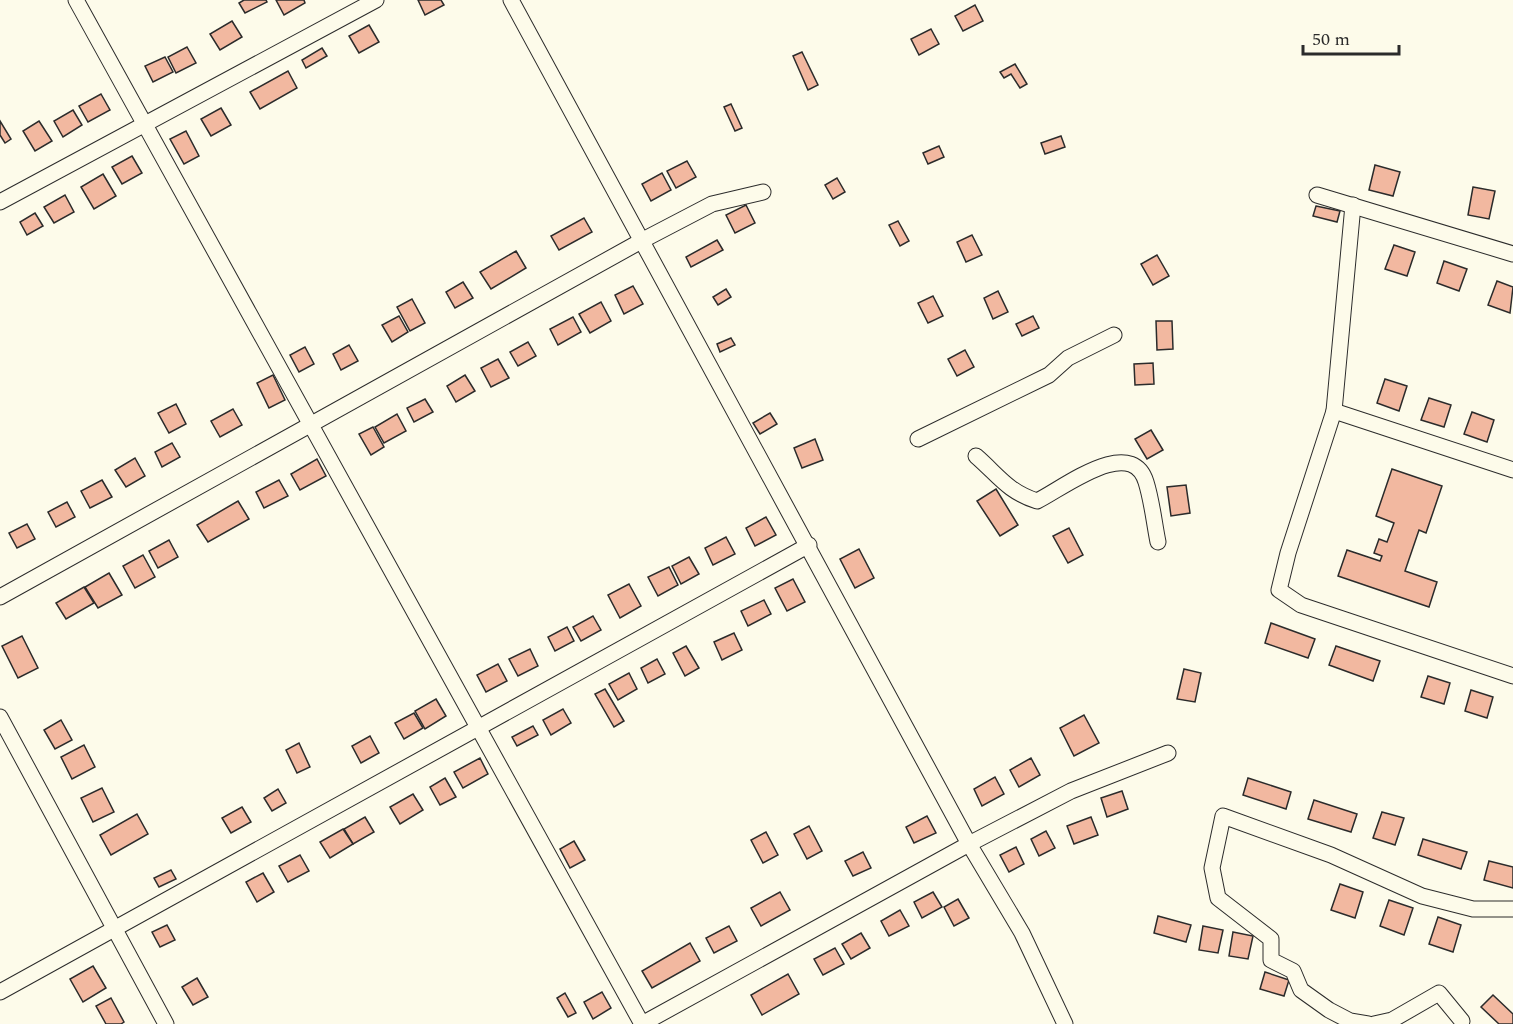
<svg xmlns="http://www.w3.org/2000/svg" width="1513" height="1024" viewBox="0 0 1513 1024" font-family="Spectral,serif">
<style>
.building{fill:#f2b8a0;stroke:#2b2b2b;stroke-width:1.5}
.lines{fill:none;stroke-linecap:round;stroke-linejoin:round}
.minor-casing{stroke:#2b2b2b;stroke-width:17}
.minor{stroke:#fdfbea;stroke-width:15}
</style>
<rect width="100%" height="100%" fill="#fdfbea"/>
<g class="building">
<polygon points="244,0 266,0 267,2 245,13 239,3"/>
<polygon points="276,0 304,0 305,3 284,15"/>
<polygon points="418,0 441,0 444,5 425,15"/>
<polygon points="975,5 983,21 963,31 955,16"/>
<polygon points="232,21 242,37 220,50 210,34"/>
<polygon points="369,25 379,42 359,53 349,36"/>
<polygon points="931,29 939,44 919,55 911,39"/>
<polygon points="187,47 196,63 176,73 168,57"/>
<polygon points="322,48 327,56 306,68 302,60"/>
<polygon points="802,52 818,85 808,90 793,56"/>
<polygon points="165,57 173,72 153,82 145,66"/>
<polygon points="1015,64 1027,84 1020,88 1011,74 1004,78 1000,72"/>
<polygon points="288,71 297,88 260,109 250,92"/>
<polygon points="101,94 110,110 88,122 79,106"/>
<polygon points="731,104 742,128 735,131 724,107"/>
<polygon points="221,108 231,125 211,136 201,119"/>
<polygon points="73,110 82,125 63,137 54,121"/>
<polygon points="0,121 11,139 5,143 0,135"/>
<polygon points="39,121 52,141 35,151 23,131"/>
<polygon points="186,131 199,156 184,164 170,139"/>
<polygon points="1061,136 1065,147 1045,154 1041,143"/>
<polygon points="939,146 944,157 928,164 923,153"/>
<polygon points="132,156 142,173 122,184 112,167"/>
<polygon points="687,161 696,177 676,188 667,171"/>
<polygon points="1375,165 1400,172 1393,196 1369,190"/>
<polygon points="662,173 671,190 651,201 642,184"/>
<polygon points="103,174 116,196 94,209 81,187"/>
<polygon points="837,178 845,192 833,199 825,185"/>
<polygon points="1473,187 1495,191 1489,219 1468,215"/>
<polygon points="65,195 74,212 54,223 44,207"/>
<polygon points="746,205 755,223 735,233 726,215"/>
<polygon points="1316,206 1340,211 1337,222 1313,216"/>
<polygon points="35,213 43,226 27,235 20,222"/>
<polygon points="584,218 592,232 559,250 551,236"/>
<polygon points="898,221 909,241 900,246 889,225"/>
<polygon points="972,235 982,255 966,262 957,242"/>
<polygon points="717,240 723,250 691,267 686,257"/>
<polygon points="1394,245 1415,252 1407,276 1385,269"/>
<polygon points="516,251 526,268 491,289 480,272"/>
<polygon points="1157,255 1169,276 1153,285 1141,264"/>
<polygon points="1444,261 1467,269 1459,291 1437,283"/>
<polygon points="1497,281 1513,287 1510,313 1488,305"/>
<polygon points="463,282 473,298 455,308 446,292"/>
<polygon points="633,286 643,304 624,314 615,295"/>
<polygon points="726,289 731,297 718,305 713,297"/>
<polygon points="998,291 1008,312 993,319 984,298"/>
<polygon points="933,296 943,316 928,323 918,303"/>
<polygon points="412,299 425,323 410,331 397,307"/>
<polygon points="601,302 611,321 590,333 579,314"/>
<polygon points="399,316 408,332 392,342 382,325"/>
<polygon points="1033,316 1039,328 1022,336 1016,324"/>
<polygon points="573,317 581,332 558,345 550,329"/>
<polygon points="1156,321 1172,321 1173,349 1157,350"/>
<polygon points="731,338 735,345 720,352 717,344"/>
<polygon points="528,342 536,356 518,366 510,352"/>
<polygon points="349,345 358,361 341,370 333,354"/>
<polygon points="305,347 314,364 299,372 290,355"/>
<polygon points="965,350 974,367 957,376 948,359"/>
<polygon points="498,359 509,378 491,387 481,368"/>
<polygon points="1153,363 1154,384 1135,385 1134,364"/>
<polygon points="273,375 285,400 269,408 257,383"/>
<polygon points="465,375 475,391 456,402 447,386"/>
<polygon points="1385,379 1407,386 1399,411 1377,403"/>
<polygon points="1429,398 1451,405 1444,427 1421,420"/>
<polygon points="425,399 433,412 414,422 407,408"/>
<polygon points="176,404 186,424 169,433 158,413"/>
<polygon points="233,409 242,425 220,437 211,421"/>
<polygon points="1472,412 1494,420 1487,442 1464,434"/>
<polygon points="770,413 777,424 760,434 753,423"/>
<polygon points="397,414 406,431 384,443 375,427"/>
<polygon points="373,427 384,447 371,455 359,434"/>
<polygon points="1151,430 1163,450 1147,459 1135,439"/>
<polygon points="815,439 823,460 802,468 794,448"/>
<polygon points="172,443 180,457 162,467 155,452"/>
<polygon points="135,458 145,476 126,487 115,470"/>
<polygon points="317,459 326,476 300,490 291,474"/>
<polygon points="1392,469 1442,486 1426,533 1419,530 1405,571 1437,582 1429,607 1338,576 1347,550 1380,561 1382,556 1374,553 1379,539 1387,542 1394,523 1376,516"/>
<polygon points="102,480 112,497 90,508 81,491"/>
<polygon points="279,480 288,496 264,508 256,492"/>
<polygon points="1186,485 1190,513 1171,516 1167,487"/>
<polygon points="996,489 1018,525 1000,536 977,501"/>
<polygon points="238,501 249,519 208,542 197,525"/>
<polygon points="67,502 75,517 56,527 48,512"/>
<polygon points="766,517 776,535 755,546 746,528"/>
<polygon points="27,524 35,539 17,548 9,533"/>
<polygon points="1069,528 1083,555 1068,563 1053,536"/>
<polygon points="726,537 735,554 713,565 705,548"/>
<polygon points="169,540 178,557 158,568 149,551"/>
<polygon points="859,549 874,578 855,588 840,559"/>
<polygon points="143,555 155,577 135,588 123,566"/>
<polygon points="689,557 699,574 681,584 672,566"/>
<polygon points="669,567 678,585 658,596 648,577"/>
<polygon points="109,573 122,595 98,608 85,587"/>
<polygon points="793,579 805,602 787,611 775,588"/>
<polygon points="629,584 641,606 620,618 608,595"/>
<polygon points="84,587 94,603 66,619 56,603"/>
<polygon points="764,600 771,614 748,626 741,611"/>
<polygon points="593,616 601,630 581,641 573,627"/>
<polygon points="1271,623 1315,639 1308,658 1265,643"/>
<polygon points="567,627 574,641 555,651 548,637"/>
<polygon points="734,633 742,650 722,660 714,642"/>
<polygon points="22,636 38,668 18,678 2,646"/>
<polygon points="686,646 699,668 685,676 673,653"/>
<polygon points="1336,646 1380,661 1373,681 1329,665"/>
<polygon points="530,649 538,666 518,676 509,659"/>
<polygon points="657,659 665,674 648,683 641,668"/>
<polygon points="498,664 507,681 486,692 477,675"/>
<polygon points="1184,669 1201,673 1195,702 1177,699"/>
<polygon points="629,673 637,689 618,700 609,684"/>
<polygon points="1428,676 1450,683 1444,704 1421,697"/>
<polygon points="605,689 624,721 614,727 595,694"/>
<polygon points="1471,690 1493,697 1487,718 1465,711"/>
<polygon points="436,699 446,716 425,729 415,711"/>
<polygon points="563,709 571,723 551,735 543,720"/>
<polygon points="414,713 423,728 404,739 395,723"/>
<polygon points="1084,715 1099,743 1074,756 1060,728"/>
<polygon points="61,720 72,740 55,749 44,730"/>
<polygon points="533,726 538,735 517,746 512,737"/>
<polygon points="370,736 379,753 361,763 352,746"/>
<polygon points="299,743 310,767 297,773 286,750"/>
<polygon points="84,745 95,767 72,779 61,757"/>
<polygon points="480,758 488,774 463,788 454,772"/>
<polygon points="1031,758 1040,775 1019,787 1010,770"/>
<polygon points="995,777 1004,794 982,806 974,789"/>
<polygon points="445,778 456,797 440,805 430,787"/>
<polygon points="1248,778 1291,792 1286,809 1243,795"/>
<polygon points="102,788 114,812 93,822 81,798"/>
<polygon points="278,789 286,803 272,811 264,798"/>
<polygon points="1122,791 1128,809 1107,817 1101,798"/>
<polygon points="413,794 423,810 400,824 390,807"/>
<polygon points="1314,800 1357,814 1351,832 1308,819"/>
<polygon points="242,807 251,822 231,833 222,818"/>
<polygon points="1382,812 1404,818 1395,845 1373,838"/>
<polygon points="137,814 148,834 111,855 100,835"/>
<polygon points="927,816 936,833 914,843 906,827"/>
<polygon points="365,817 374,832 353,844 344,829"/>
<polygon points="1091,817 1098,835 1074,844 1067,826"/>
<polygon points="809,826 822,851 807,859 794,834"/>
<polygon points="343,829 353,844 330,858 320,842"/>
<polygon points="1046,831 1055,848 1039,856 1031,839"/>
<polygon points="766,832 778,855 763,863 751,840"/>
<polygon points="1423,839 1467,852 1461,869 1418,855"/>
<polygon points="574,841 585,860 570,868 560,849"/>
<polygon points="1016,847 1024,864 1009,872 1000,855"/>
<polygon points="863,852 871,868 853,876 845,861"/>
<polygon points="300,855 309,871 288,882 279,866"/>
<polygon points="1489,861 1513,867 1513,888 1484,880"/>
<polygon points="171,870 176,879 159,887 154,878"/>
<polygon points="263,873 274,892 257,902 246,882"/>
<polygon points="1340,884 1363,892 1355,918 1331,910"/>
<polygon points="780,892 790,910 761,926 751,908"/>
<polygon points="933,892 942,907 922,918 914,902"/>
<polygon points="958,899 969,918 954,926 944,907"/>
<polygon points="1389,900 1413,908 1404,935 1380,926"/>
<polygon points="900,910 909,926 889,936 881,921"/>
<polygon points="1158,916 1191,925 1186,942 1154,933"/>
<polygon points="1438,917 1461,925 1453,952 1429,944"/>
<polygon points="167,925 175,940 160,947 152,932"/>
<polygon points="729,926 737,941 714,953 706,938"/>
<polygon points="1203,926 1223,930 1218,953 1199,950"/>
<polygon points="1233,932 1253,936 1248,959 1229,956"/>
<polygon points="861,933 870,948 851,959 842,944"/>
<polygon points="690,943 700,961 652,988 642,971"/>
<polygon points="835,948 844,964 823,975 814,959"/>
<polygon points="93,966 106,988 83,1002 70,979"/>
<polygon points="1265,972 1289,980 1284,996 1260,989"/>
<polygon points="788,974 799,994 762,1015 751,995"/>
<polygon points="197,978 208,997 193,1005 182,987"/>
<polygon points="602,992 611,1008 593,1019 584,1002"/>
<polygon points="565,993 576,1013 568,1017 557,998"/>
<polygon points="1493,995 1513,1014 1513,1024 1499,1024 1481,1007"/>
<polygon points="111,998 124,1022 121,1024 106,1024 96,1006"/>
</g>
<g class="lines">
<defs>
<g id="minor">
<polyline points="76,0 642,1024"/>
<polyline points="511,0 969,844 1022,933 1065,1024"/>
<polyline points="1317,195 1513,254"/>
<polyline points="0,202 376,0"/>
<polyline points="1353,205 1334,411 1288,553 1279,590 1301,605 1513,676"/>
<polyline points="1334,411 1513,470"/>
<polyline points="918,439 1049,375 1068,358 1114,335"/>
<path d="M976,456c23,20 31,35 61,45 25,-12 94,-67 109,-19 6,19 8,40 12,60"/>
<polyline points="0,597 643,240 712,204 763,192"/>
<polyline points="0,717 166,1024"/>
<polyline points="0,992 809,545"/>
<polyline points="642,1024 969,844 1071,791 1168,753"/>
<polyline points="1368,1024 1350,1021 1329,1010 1301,990 1293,971 1271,960 1271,939 1218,898 1212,868 1223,816 1331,855 1422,896 1473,909 1513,909"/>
<polyline points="1374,1024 1392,1020 1439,993 1462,1021"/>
</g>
</defs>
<use href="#minor" class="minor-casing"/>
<use href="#minor" class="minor"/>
</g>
<path d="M1303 45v9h96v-9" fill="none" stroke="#2b2b2b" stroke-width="3"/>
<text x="1312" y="45" font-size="18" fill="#2b2b2b" stroke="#fdfbea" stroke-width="4.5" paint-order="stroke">50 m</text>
</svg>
